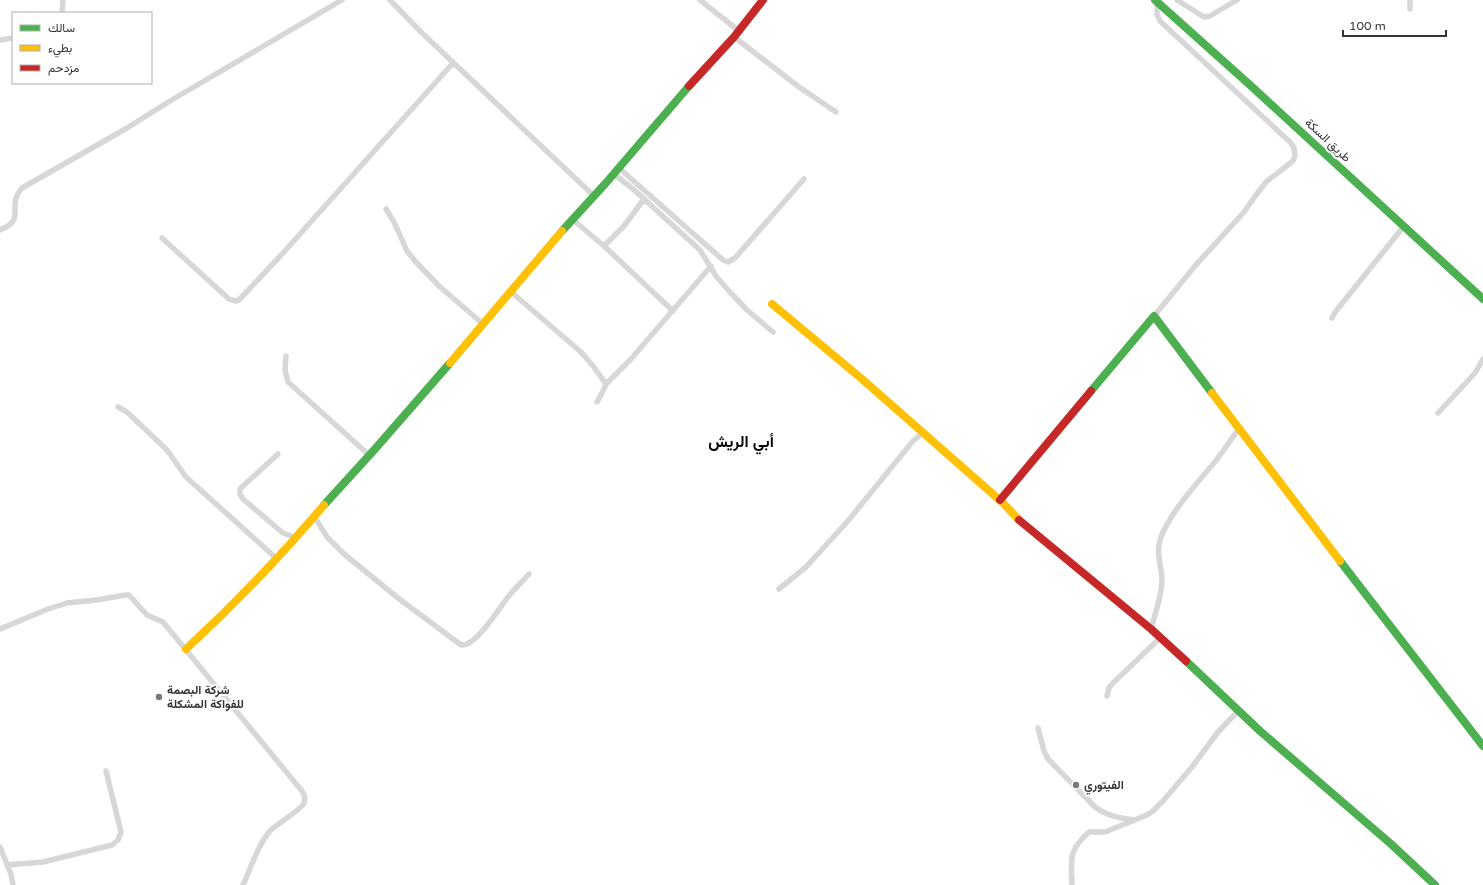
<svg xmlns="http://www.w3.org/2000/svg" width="1483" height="885" font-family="'Varela Round',Vazirmatn,sans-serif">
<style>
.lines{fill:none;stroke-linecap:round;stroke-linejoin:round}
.street{stroke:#d7d7d7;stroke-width:5.5}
.fast{stroke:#4caf50;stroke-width:8}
.slow{stroke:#ffc107;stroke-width:8}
.jam{stroke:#c62828;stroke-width:8}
.poi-dot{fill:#7a7a7a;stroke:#fff;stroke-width:1.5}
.labels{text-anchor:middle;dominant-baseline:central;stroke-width:4;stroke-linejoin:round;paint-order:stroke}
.street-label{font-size:12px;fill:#333;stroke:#fff}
.poi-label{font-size:12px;font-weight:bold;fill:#333;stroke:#fff;text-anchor:start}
.district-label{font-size:16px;font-weight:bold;fill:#000;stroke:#fff}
</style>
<rect width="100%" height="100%" fill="#fff"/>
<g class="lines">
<!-- street -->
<path class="street" d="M390,0l31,32 173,164
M700,0l39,31
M1177,0l27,17 6,-1 27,-16
M1410,0v9
M62,13l1,-13
M734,37l65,50 37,25
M0,40l13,-2
M619,168l104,92 5,2 7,-4 69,-79
M614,174l19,15 67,61 16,26 13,15 18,19 26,22
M386,209l8,13 13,29 8,10 24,25 44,38
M572,219l32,27 20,-20 20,-27
M0,230c28,-11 5,-23 22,-42l105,-60 43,-27 172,-101
M162,238l67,61 6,2 4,-1 44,-47 170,-190
M604,246l69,65
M510,291l71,61 12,14 13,18 -2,5 -7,13
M1154,316l41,-50 49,-54 12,-17 10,-13 27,-21 2,-5 -1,-8 -3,-5 -131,-122 -3,-7v-12
M1332,318l4,-7 68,-85
M286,356l-1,14 3,12 81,73
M606,384l25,-25 80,-93
M118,407l9,5 40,38 19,27 90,81
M1438,413l37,-40 8,-14
M278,454l-35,32 -3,3v5l3,5 40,34 13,5
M314,516l13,21 17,17 54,44 63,47c15,2 38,-37 47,-48 6,-8 14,-15 21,-23
M779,589l27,-22 41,-45 66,-81 9,-8
M0,629l48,-20 19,-6 29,-3 30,-5h3l18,20 16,7 139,169c2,4 4,7 2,12 -3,7 -26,20 -33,27 -12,12 -21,40 -28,55
M1151,629c4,-15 10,-31 11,-47 0,-15 -7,-30 -1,-45 9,-24 36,-54 53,-74 9,-11 16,-23 25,-34
M1107,696l2,-8 4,-5 47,-45
M1038,728l6,23 4,8 47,48c12,9 25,11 39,13
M0,847l11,27 2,11
M7,865l36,-3 69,-17 6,-5 3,-8 -15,-61
M1072,885c-1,-26 -4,-34 17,-53h16l42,-17 6,-4 10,-10 29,-34 26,-35 21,-22"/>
<!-- fast -->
<path class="fast" d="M1155,0l95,85 233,214
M562,231l43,-47 84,-98
M1091,391l63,-75 58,77
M324,505l51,-56 75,-86
M1340,561l143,185
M1186,661l74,70 131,113 44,41"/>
<!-- slow -->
<path class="slow" d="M772,304l90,75 141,124 16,17
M450,363l112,-132
M1212,393l128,168
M186,649c49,-45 95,-93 138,-144"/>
<!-- jam -->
<path class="jam" d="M689,86l45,-49 29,-37
M1000,500l91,-109
M1019,520l132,109 35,32"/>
</g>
<!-- markers -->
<g class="poi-dot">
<circle cx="159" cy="697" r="4"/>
<circle cx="1076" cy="785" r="4"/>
</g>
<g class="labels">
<!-- street labels -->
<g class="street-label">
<text transform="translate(1328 140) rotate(43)">طريق السكة</text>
</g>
<!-- poi labels -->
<g class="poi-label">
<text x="167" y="690">شركة البصمة<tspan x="167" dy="14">للفواكة المشكلة</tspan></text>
<text x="1084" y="785">الفيتوري</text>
</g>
<!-- district labels -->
<g class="district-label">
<text x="741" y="442">أبي الريش</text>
</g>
</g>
<!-- legend -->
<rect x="12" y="12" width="140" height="72" fill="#ffffff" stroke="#adadad"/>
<rect x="20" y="25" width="20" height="6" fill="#4caf50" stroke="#adadad"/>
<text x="48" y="32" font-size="12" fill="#333333">سالك</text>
<rect x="20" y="45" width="20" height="6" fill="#ffc107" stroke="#adadad"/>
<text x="48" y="52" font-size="12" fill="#333333">بطيء</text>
<rect x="20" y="65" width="20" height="6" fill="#c62828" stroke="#adadad"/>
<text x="48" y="72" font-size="12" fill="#333333">مزدحم</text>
<!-- scale -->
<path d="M1343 30v6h103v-6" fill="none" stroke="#333333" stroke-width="2"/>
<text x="1349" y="30" font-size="12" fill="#333333" stroke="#ffffff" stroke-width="3" paint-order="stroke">100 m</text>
</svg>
